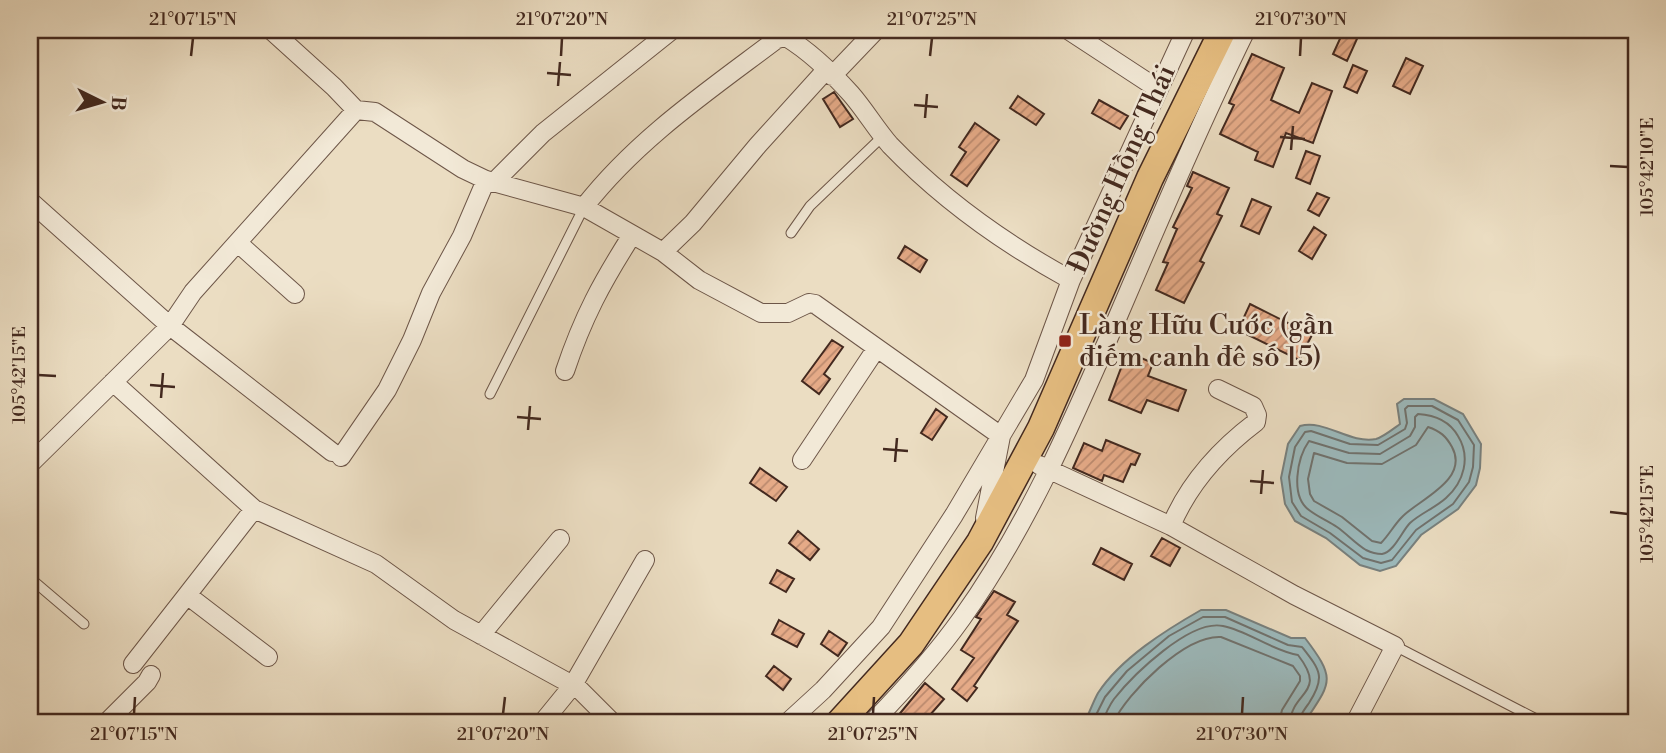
<svg xmlns="http://www.w3.org/2000/svg" width="1666" height="753" font-family="'Libre Bodoni',serif">
<style>
.water{fill:#9cbabd;stroke:#78807e;stroke-width:2}
.lines{fill:none;stroke-linecap:round;stroke-linejoin:round}
.shore{stroke:#70726e;stroke-width:2}
.building{fill:url(#building-hatch);stroke:#43291f;stroke-width:2}
.lane-casing{stroke:#6d5648;stroke-width:11}
.street-casing{stroke:#6d5648;stroke-width:20}
.primary-casing{stroke:#43291f;stroke-width:29}
.lane{stroke:#f2e9d7;stroke-width:9}
.street{stroke:#f2e9d7;stroke-width:18}
.primary{stroke:#e6be81;stroke-width:26}
.ticks{fill:none;stroke:#43291f;stroke-width:2.5}
.poi-dot{fill:#8f2418;stroke:#f2e9d7;stroke-width:2.5}
.labels{text-anchor:middle;dominant-baseline:central;stroke-width:5;stroke-linejoin:round;paint-order:stroke}
.street-label{font-size:28px;fill:#43291f;stroke:#f2e9d7}
.poi-label{font-size:28px;fill:#43291f;stroke:#f2e9d7;text-anchor:start}
.neatline{fill:none;stroke:#43291f;stroke-width:2.5}
.ticks-label{font-size:18px;text-anchor:middle;fill:#43291f}
</style>
<defs>
<pattern id="building-hatch" width="6" height="6" patternUnits="userSpaceOnUse" patternTransform="scale(1.75)"><rect width="6" height="6" fill="#e5aa87"/><path d="M-1 1l2-2M0 6l6-6M5 7l2-2" fill="none" stroke="#bb8a6e"/></pattern>
</defs>
<rect width="100%" height="100%" fill="#ebddc2"/>
<filter id="stains"><feTurbulence type="fractalNoise" baseFrequency=".00286" numOctaves="4"/><feColorMatrix values="0 0 0 0 .2 0 0 0 0 .09 0 0 0 0 .02 0 0 0 .5 -.17"/></filter>
<radialGradient id="worn" r=".72"><stop offset=".6" stop-color="#630" stop-opacity="0"/><stop offset="1" stop-color="#630" stop-opacity=".3"/></radialGradient>
<!-- water -->
<path class="water" d="M1404,399h30l29,15 18,30 -1,24 -4,17 -18,24 -37,26 -25,31 -16,5 -20,-6 -34,-27 -31,-17 -10,-17 -4,-26 7,-34 12,-18c25,-7 49,18 76,13 7,-2 17,-10 24,-15l-3,-20z
M1201,610h25l65,28h14c32,42 26,44 -1,85h-220c5,-9 9,-21 14,-30 23,-35 68,-63 103,-83z"/>
<g class="lines">
<!-- shore -->
<path class="shore" d="M1408,406h24l26,14 16,25 -1,22 -4,15 -16,22 -37,26 -24,30 -11,3 -18,-5 -33,-25 -29,-17 -9,-14 -3,-25 6,-30 10,-15 6,-1 39,13 28,1 27,-16 2,-6 -2,-14z
M1418,414c17,1 32,8 40,22 13,21 6,46 -12,62 -11,10 -25,15 -36,25 -8,8 -16,29 -28,31 -4,0 -12,-2 -16,-4 -10,-6 -19,-16 -29,-23 -9,-6 -19,-10 -28,-17 -19,-14 -12,-52 0,-69l40,12 31,1 30,-18 5,-9v-10z
M1428,427c12,4 18,9 24,20 18,33 -34,53 -50,70 -8,8 -13,18 -21,26l-9,-2 -30,-24 -28,-16 -4,-7 -2,-15 6,-26 33,10 35,1 34,-19z
M1092,723l13,-26 22,-26 42,-35 34,-19h22l63,28 14,2c18,23 24,30 7,56 -5,7 -9,12 -10,20
M1102,723c3,-8 7,-17 12,-24 19,-24 76,-80 109,-73 25,5 48,24 75,29 30,39 -6,35 -8,68
M1113,723c15,-31 72,-88 108,-86l72,29 7,10v5l-18,29 -3,13"/>
</g>
<!-- building -->
<path class="building" d="M1344,30h17l-14,31 -14,-7z
M1252,54l32,14 -13,32 28,13 13,-30 20,8 -19,52 -27,-10 -13,34 -18,-7 3,-8 -38,-18 14,-29 -5,-2z
M1406,58l17,8 -13,28 -17,-8z
M1353,65l14,6 -10,22 -13,-6z
M834,92l19,27 -13,8 -17,-28z
M1018,96l26,18 -8,11 -26,-17z
M1099,100l29,16 -8,13 -28,-16z
M975,123l24,17 -32,46 -16,-11 15,-23 -7,-5z
M1306,151l14,5 -10,28 -14,-6z
M1193,172l36,16 -12,26 5,2 -22,45 4,2 -20,40 -28,-13 12,-27 -5,-1 14,-33 -4,-2 19,-39 -5,-2z
M1317,193l12,5 -10,18 -11,-6z
M1252,199l19,8 -12,27 -18,-8z
M1314,227l12,8 -14,24 -13,-8z
M905,246l22,14 -7,12 -22,-14z
M1250,304l62,31 -13,25 -61,-30z
M832,340l11,7 -19,27 6,5 -11,15 -17,-13z
M1127,352l26,11 -5,13 38,14 -8,21 -31,-11 -6,13 -32,-13z
M936,409l11,8 -15,23 -11,-7z
M1106,440l34,14 -5,11 -4,-1 -8,18 -19,-7 -2,6 -29,-13 11,-25 18,8z
M760,468l27,19 -11,14 -26,-18z
M798,531l21,18 -9,11 -21,-17z
M1162,538l18,10 -10,18 -19,-10z
M1101,548l31,16 -8,16 -31,-16z
M777,570l17,9 -8,13 -16,-9z
M994,591l21,11 -8,13 11,6 -44,65 3,2 -10,13 -15,-12 22,-31 -13,-8 20,-31 -5,-2z
M779,620l25,14 -7,13 -25,-13z
M829,631l18,12 -9,13 -17,-12z
M774,666l17,13 -8,11 -17,-14z
M925,683l19,16 -21,24h-31z"/>
<g class="lines">
<defs>
<path id="lane" d="M791,233l19,-27 73,-70
M490,394l94,-187
M30,578l54,46
M1395,646l149,77"/>
<path id="street" d="M271,30l63,57 22,23 19,2 88,57 23,11 98,27 79,45 36,28 62,33h27l21,-10 6,1 186,132 -16,82
M1068,30l90,59
M832,76l44,-46
M493,183l50,-50 129,-103
M30,201l140,125 162,126
M584,207c53,-68 124,-116 193,-168l9,-2c23,14 47,37 65,57 14,16 25,35 39,51 52,54 115,99 181,135
M238,243l57,51
M663,252l30,-29 65,-78 68,-75
M565,371c18,-54 37,-89 67,-136
M113,382l141,127 122,55 78,56 124,68 35,35
M341,457l46,-67 25,-50 19,-47 31,-57 24,-56
M802,460l74,-111
M30,464l140,-138 23,-34 163,-182
M1039,465l132,61 123,69 101,51 -40,77
M254,509l-67,86 81,62
M1171,526c18,-43 48,-76 85,-104l1,-7 -4,-9 -35,-17
M481,635l79,-96
M133,664l54,-69
M106,723l41,-41 4,-7
M542,723l31,-38 72,-125
M787,723l36,-33 58,-63 73,-112 80,-135 37,-100 115,-250
M872,723c32,-33 63,-67 90,-105 65,-91 110,-195 154,-297 42,-98 83,-195 130,-291"/>
<path id="primary" d="M839,723l72,-79 69,-102 61,-114 109,-250 73,-148"/>
</defs>
<!-- lane casing -->
<use href="#lane" class="lane-casing"/>
<!-- street casing -->
<use href="#street" class="street-casing"/>
<!-- primary casing -->
<use href="#primary" class="primary-casing"/>
<!-- lane -->
<use href="#lane" class="lane"/>
<!-- street -->
<use href="#street" class="street"/>
<!-- primary -->
<use href="#primary" class="primary"/>
</g>
<!-- ticks -->
<path class="ticks" d="M191,56l2,-18M561,56l1,-18M930,56l2,-18M1300,56l1,-18M547,73l24,2M558,86l2,-24M914,105l24,2M925,118l2,-24M1280,137l25,2M1291,150l2,-24M1610,166l18,1M38,375l18,1M150,385l25,2M161,398l2,-25M517,417l24,2M528,430l2,-24M883,449l25,2M895,462l2,-24M1250,481l24,2M1261,494l2,-24M1610,512l18,2M134,714l1,-17M503,714l2,-17M873,714l1,-17M1242,714l1,-17"/>
<!-- markers -->
<rect class="poi-dot" x="1058" y="334" width="14" height="14" rx="3.5"/>
<g class="labels">
<!-- street labels -->
<g class="street-label">
<text transform="translate(1122 169) rotate(-66)">Đường Hồng Thái</text>
</g>
<!-- poi labels -->
<g class="poi-label">
<text x="1079" y="325">Làng Hữu Cước (gần<tspan x="1079" dy="32">điếm canh đê số 15)</tspan></text>
</g>
</g>
<!-- margin -->
<rect width="1666" height="753" fill="none" stroke="#ebddc2" stroke-width="77"/>
<!-- north arrow -->
<g transform="translate(102 102) rotate(95)" stroke="#f2e9d7" stroke-width="5" paint-order="stroke">
<path d="M0-5L12 26L0 18L-12 26Z" fill="#43291f"/>
<text y="-10" font-size="19" font-weight="bold" text-anchor="middle" fill="#43291f">B</text>
</g>
<rect x="38" y="38" width="1590" height="676" class="neatline"/>
<g class="ticks-label">
<text x="193" y="25">21°07'15"N</text>
<text x="562" y="25">21°07'20"N</text>
<text x="932" y="25">21°07'25"N</text>
<text x="1301" y="25">21°07'30"N</text>
<text transform="translate(1647 167) rotate(-90)" y="6">105°42'10"E</text>
<text transform="translate(19 375) rotate(-90)" y="6">105°42'15"E</text>
<text transform="translate(1647 514) rotate(-90)" y="6">105°42'15"E</text>
<text x="134" y="740">21°07'15"N</text>
<text x="503" y="740">21°07'20"N</text>
<text x="873" y="740">21°07'25"N</text>
<text x="1242" y="740">21°07'30"N</text>
</g>
<rect width="100%" height="100%" filter="url(#stains)"/>
<rect width="100%" height="100%" fill="url(#worn)"/>
</svg>
